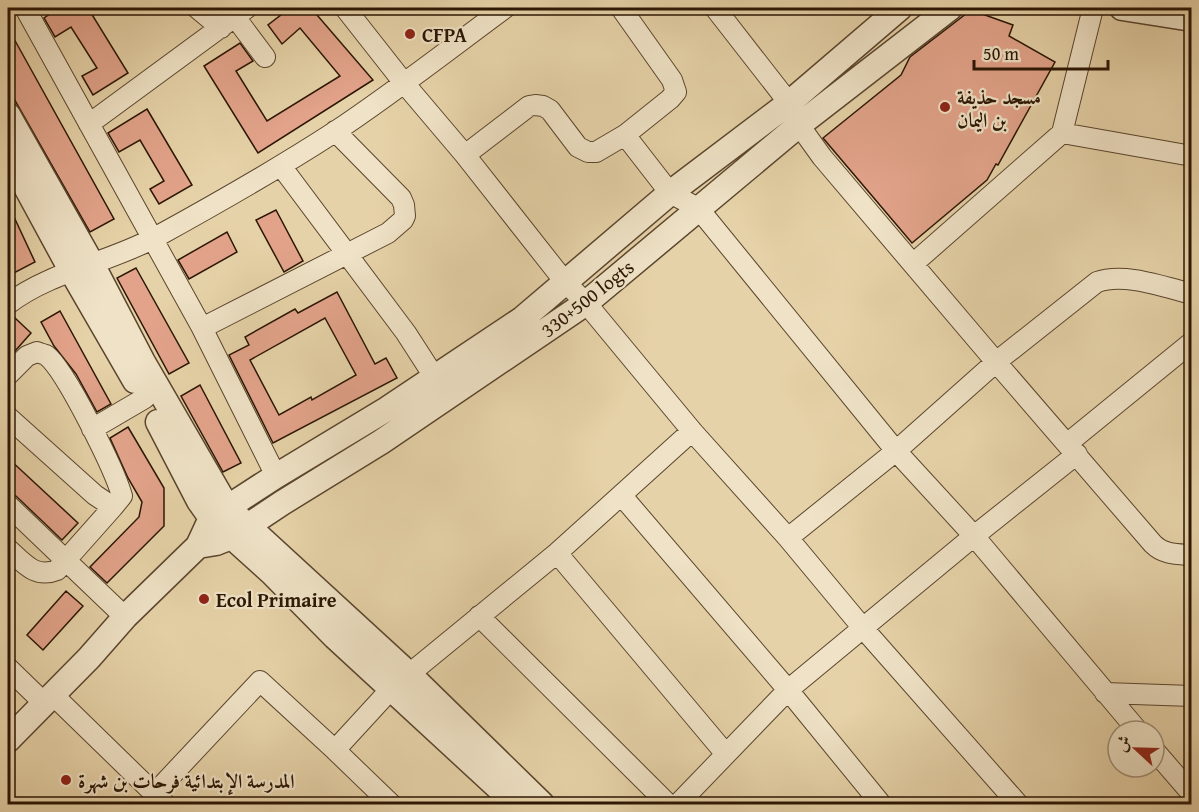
<svg xmlns="http://www.w3.org/2000/svg" width="1199" height="812" font-family="'Gentium Book Plus',Amiri,serif">
<style>
.building{fill:#e2a38a;stroke:#2b1604;stroke-width:1.5;fill-rule:evenodd}
.lines{fill:none;stroke-linecap:round;stroke-linejoin:round}
.minor-casing{stroke:#5a452d;stroke-width:22}
.tertiary-casing{stroke:#5a452d;stroke-width:27}
.minor{stroke:#efe2c6;stroke-width:20}
.tertiary{stroke:#efe2c6;stroke-width:24}
.poi-dot{fill:#8f2418;stroke:#efe2c6;stroke-width:2}
.labels{text-anchor:middle;dominant-baseline:central;stroke-width:4.5;stroke-linejoin:round;paint-order:stroke}
.poi-label{font-size:20px;font-weight:bold;fill:#2b1604;stroke:#efe2c6;text-anchor:start}
.street-label{font-size:20px;fill:#2b1604;stroke:#efe2c6}
</style>
<rect width="100%" height="100%" fill="#e6d2a8"/>
<filter id="stains"><feTurbulence type="fractalNoise" baseFrequency=".00333" numOctaves="4"/><feColorMatrix values="0 0 0 0 .2 0 0 0 0 .09 0 0 0 0 .02 0 0 0 .5 -.17"/></filter>
<radialGradient id="worn" r=".72"><stop offset=".6" stop-color="#630" stop-opacity="0"/><stop offset="1" stop-color="#630" stop-opacity=".3"/></radialGradient>
<!-- building -->
<path class="building" d="M59,8h29l40,65 -35,22 -11,-19 15,-8 -26,-41 -16,10 -11,-19z
M290,8h21l62,72 -115,73 -54,-87 36,-23 13,18 -17,10 31,50 73,-45 -40,-48 -18,16 -14,-19z
M971,10l42,15 -4,11 46,26 -57,103 -2,-1 -9,16 -75,63 -89,-105 78,-63 9,-18z
M8,28l106,191 -24,13 -82,-144z
M147,109l45,76 -33,19 -9,-15 14,-8 -24,-41 -21,12 -11,-19z
M8,204l27,58 -27,14z
M276,210l27,51 -19,11 -28,-52z
M227,232l10,20 -48,27 -11,-19z
M136,268l53,95 -20,11 -52,-96z
M337,292l38,72 11,-6 11,20 -124,65 -44,-88 20,-10 -4,-8 50,-28 3,4zM325,318l31,57 -44,25 -1,-3 -32,18 -29,-55z
M60,311l51,93 -14,8 -21,-38 -22,-28 -13,-24z
M15,318l16,15 -23,26v-33z
M200,385l41,78 -18,9 -42,-76z
M128,427l36,61v38l-57,57 -17,-16 49,-50 3,-15 -14,-24 -18,-40z
M8,458l70,65 -16,17 -46,-44 -8,-5z
M66,591l17,15 -40,44 -16,-15z"/>
<g class="lines">
<defs>
<path id="minor" d="M25,8l177,320 74,148
M197,8l24,20
M345,8l59,75 61,72 100,127 21,21 106,128 96,107 74,89 156,177
M715,8l74,95 10,22 23,32 174,205 157,182c11,11 24,10 39,11
M1093,8l-31,125 130,23
M235,17l30,40
M89,124l158,-116
M625,135l45,58 28,15 198,243 78,85 164,195
M465,155l64,-49 6,-1 8,1 7,4 28,37 10,5h8l29,-17 45,-36 6,-7 -4,-12 -51,-72
M281,166l125,167 29,45
M914,263l148,-130
M8,304c43,-33 101,-41 148,-67 60,-33 120,-67 177,-104 59,-39 115,-83 172,-125
M202,328l186,-95 15,-13 2,-4 -1,-11 -3,-7 -66,-67
M8,375l19,-19 10,-4c0,0 8,3 9,3 20,15 69,116 76,141l-9,11
M8,417l87,78 18,12 -56,63c-22,9 -33,-7 -49,-21
M92,429l53,-31
M1068,443l124,-101
M622,496l166,194 93,114
M8,505l117,112
M788,538l108,-87 100,-89 101,-80c27,-10 67,5 95,12
M557,553l168,200
M479,616l189,188
M8,668l35,34
M1105,693l87,3
M52,694l113,110
M1154,750l38,44
M154,794l106,-113 75,69
M391,804l-56,-54 56,-61 166,-136 135,-122
M678,804l110,-114 186,-154 103,-82"/>
<path id="tertiary" d="M1122,8l70,11
M8,115l84,149 51,98 84,145 183,168 132,129
M8,154l64,118 63,109
M158,422l41,79 12,17 61,55 63,64 181,167
M198,546l18,-3 15,-6 51,-34 99,-61 205,-139 213,-178 151,-117
M8,740l81,-82 36,-41 73,-71 13,-28 65,-42 111,-67 135,-90 148,-126 119,-90 111,-95"/>
</defs>
<!-- minor casing -->
<use href="#minor" class="minor-casing"/>
<!-- tertiary casing -->
<use href="#tertiary" class="tertiary-casing"/>
<!-- minor -->
<use href="#minor" class="minor"/>
<!-- tertiary -->
<use href="#tertiary" class="tertiary"/>
</g>
<!-- markers -->
<g class="poi-dot">
<circle cx="410" cy="34" r="6"/>
<circle cx="945" cy="107" r="6"/>
<circle cx="204" cy="599" r="6"/>
<circle cx="66" cy="780" r="6"/>
</g>
<g class="labels">
<!-- poi labels -->
<g class="poi-label">
<text x="422" y="34">CFPA</text>
<text x="957" y="96">مسجد حذيفة<tspan x="957" dy="23">بن اليمان</tspan></text>
<text x="216" y="599">Ecol Primaire</text>
<text x="78" y="780">المدرسة الإبتدائية فرحات بن شهرة</text>
</g>
<!-- street labels -->
<g class="street-label">
<text transform="translate(587 298) rotate(-38)">330+500 logts</text>
</g>
</g>
<!-- margin -->
<rect width="1199" height="812" fill="none" stroke="#e6d2a8" stroke-width="30"/>
<rect x="9" y="9" width="1181" height="794" fill="none" stroke="#2b1604" stroke-width="3"/>
<rect x="15" y="15" width="1169" height="782" fill="none" stroke="#2b1604" stroke-width="1.5"/>
<!-- north arrow -->
<g transform="translate(1136 749) rotate(292)"><circle r="28" fill="#efe2c6" stroke="#a19078" stroke-width="1.5"/>
<path d="M0-4.5L10 22L0 15L-10 22Z" fill="#8f2418"/>
<text y="-9" font-size="16" font-weight="bold" text-anchor="middle" fill="#2b1604">ش</text>
</g>
<!-- scale -->
<path d="M974 60v9h134v-9" fill="none" stroke="#2b1604" stroke-width="3"/>
<text x="983" y="60" font-size="18" fill="#2b1604" stroke="#efe2c6" stroke-width="4.5" paint-order="stroke">50 m</text>
<rect width="100%" height="100%" filter="url(#stains)"/>
<rect width="100%" height="100%" fill="url(#worn)"/>
</svg>
